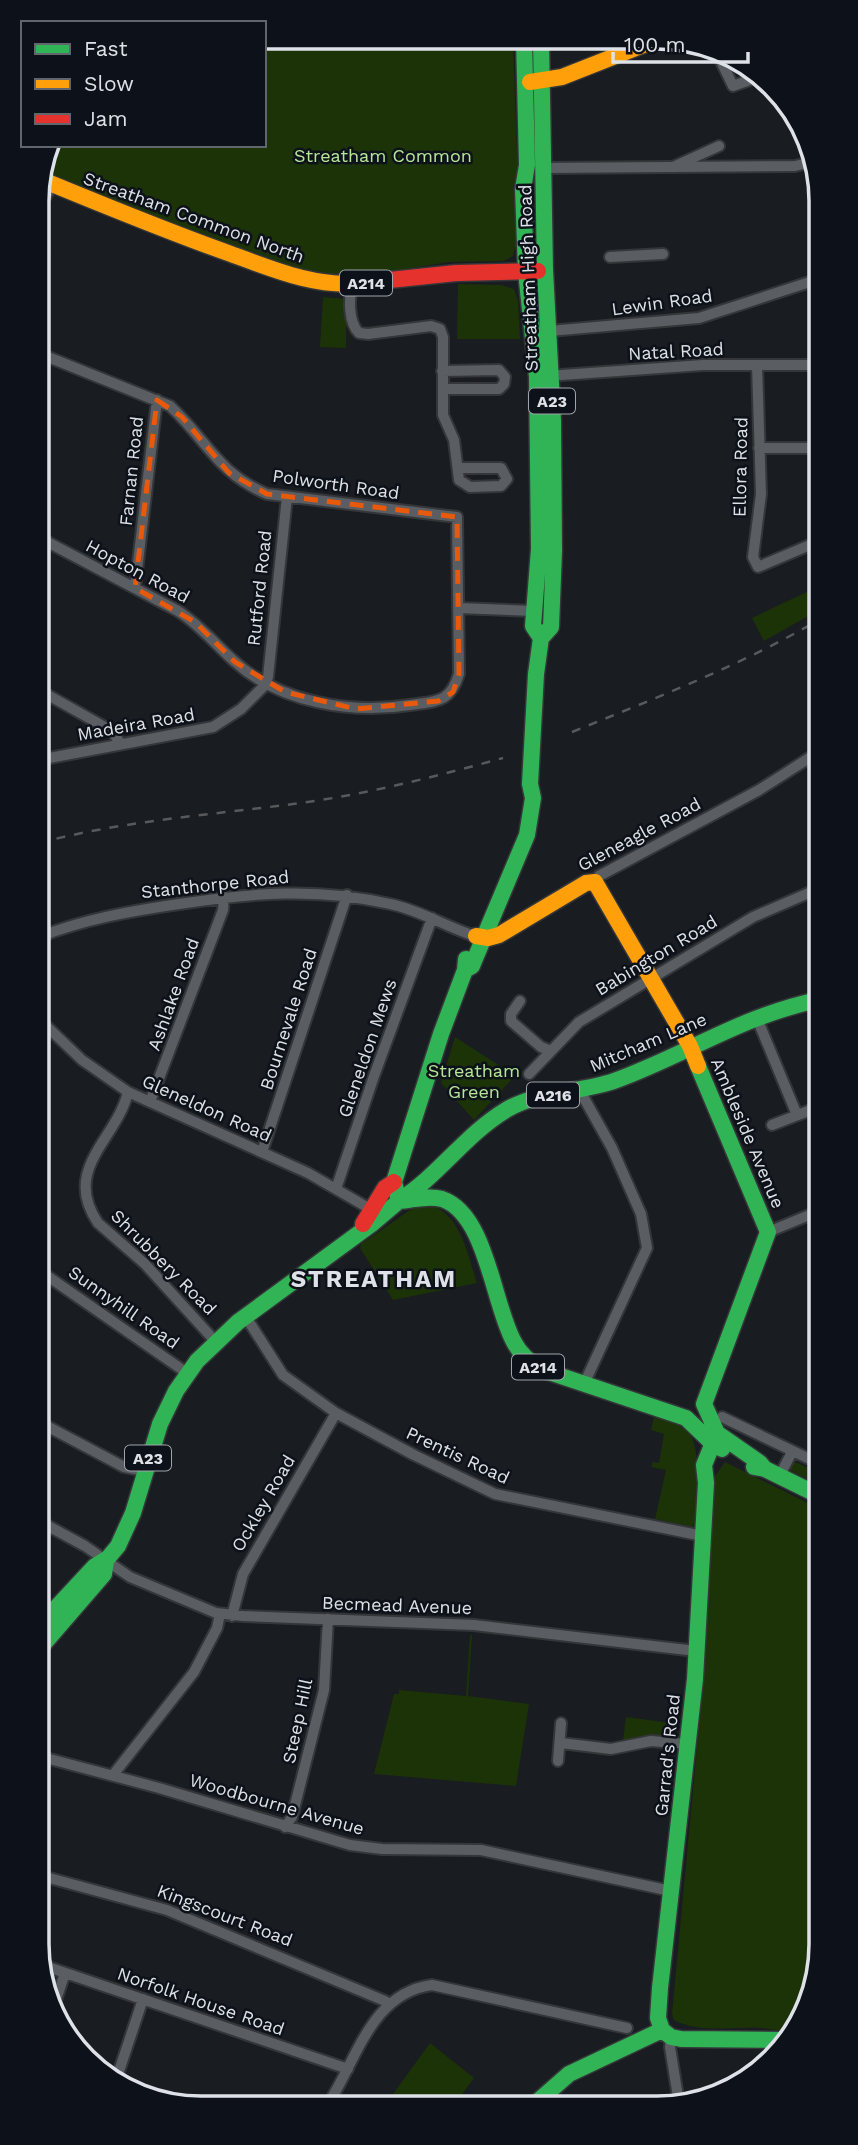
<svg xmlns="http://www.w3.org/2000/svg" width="858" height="2145" font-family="'Work Sans',sans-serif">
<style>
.green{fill:#1c3308}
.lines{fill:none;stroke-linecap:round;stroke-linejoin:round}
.street-casing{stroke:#343639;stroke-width:14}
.fast-casing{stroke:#343639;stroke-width:19}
.slow-casing{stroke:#343639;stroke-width:19}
.jam-casing{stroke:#343639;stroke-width:19}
.street{stroke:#5a5d61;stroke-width:10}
.fast{stroke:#30b455;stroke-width:16}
.slow{stroke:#ff9f0a;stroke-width:16}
.jam{stroke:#e5322d;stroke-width:16}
.rail{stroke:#58595c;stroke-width:2.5;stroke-dasharray:9 9;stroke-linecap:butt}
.marked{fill:none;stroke:#e8590c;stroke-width:5;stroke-dasharray:14 9;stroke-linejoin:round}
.labels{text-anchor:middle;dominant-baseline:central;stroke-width:5;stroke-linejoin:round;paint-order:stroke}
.shield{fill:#0d121a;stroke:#9fa4aa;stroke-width:2}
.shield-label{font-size:16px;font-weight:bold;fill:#dee2e8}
.park-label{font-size:18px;fill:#b6e696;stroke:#0d121a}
.street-label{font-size:18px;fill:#dee2e8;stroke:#0d121a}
.district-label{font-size:24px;font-weight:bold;letter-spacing:2px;fill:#dee2e8;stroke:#0d121a}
.rim{fill:none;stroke:#dee2e8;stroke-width:3.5}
</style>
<rect width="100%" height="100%" fill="#191c20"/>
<!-- green -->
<path class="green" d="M264,37l249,2 7,205 -5,4 -2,8 -9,5 -55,1 -79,13h-36l-36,-6 -122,-41 -134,-57 7,-26h215z
M458,284l43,1 13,4 4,11 2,39h-63z
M323,297l23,2v49l-26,-1z
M817,587v24l-53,30 -12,-23z
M455,1037l45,29 16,1 -3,11 -39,42 -33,-37z
M434,1206c28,13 34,50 43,77l-84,17 -33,-52 1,-4 52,-36z
M654,1417c11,4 26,6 35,16 13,16 9,75 4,94l-38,-8 11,-49 -15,-3 2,-5 6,1 5,-29 -13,-4z
M793,1461l27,12v12l-29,-14 -1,-4z
M725,1462l95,47 1,445 -32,78c-9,-1 -18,-3 -28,-4 -28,-2 -61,6 -87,-8l-2,-6 25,-267 18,-271z
M470,1635h2l-4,61 61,8 -13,82 -142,-12 20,-80h5v-4l67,6z
M626,1717l52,7v7l-8,6 -17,-2 -30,6z
M430,2043l44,35 -19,26h-49l-13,-10z"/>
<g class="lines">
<defs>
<path id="street" d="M718,55l15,31 25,-9
M675,166l44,-20
M543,168l252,-2 21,-5
M37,212l15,-27
M610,257l53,-3
M352,284c-3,15 -4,38 7,49l9,1 63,-8 9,3 3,8v78l11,25 5,40 11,7 31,-1 6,-7 -6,-11h-42
M549,331l150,-13 117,-38
M38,353l132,53c37,34 47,67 97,88l190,23 2,157c-9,29 -22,27 -49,31 -59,9 -130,-2 -176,-44 -19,-17 -34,-36 -56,-50l-140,-74
M757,365l4,129 -8,63 5,10 59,-25
M442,371l57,-1 6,7 -1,7 -5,5h-55
M547,376l156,-11h113
M759,448h58
M135,588l22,-188
M458,608l76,3
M39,690l73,41 8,12
M39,760l174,-33 28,-18 22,-22 5,-10 19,-180
M595,882l4,-6 160,-86 58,-37
M39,937c46,-18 92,-26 140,-33 73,-11 138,-17 211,0 30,6 56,23 85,32
M520,1001l-9,13v7l30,26 10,4
M756,1016l41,99
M39,1019l43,41 46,32 180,81 64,37
M529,1074l50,-52 174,-105 65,-28
M580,1091l32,57 29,66 6,34 -63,136
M128,1092c-11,47 -67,77 -30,131l47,41 70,77
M150,1102l73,-192 1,-13
M772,1125l44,-17
M262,1152l85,-257
M336,1189l38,-113 58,-158
M768,1232l51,-21
M40,1271l147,102
M246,1317l37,58 53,38 78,42 81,39 208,42
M722,1417l98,47
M41,1423l83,44 20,4
M779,1477l13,-25
M41,1522l44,24 45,31 86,36 27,3 231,9 222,26
M232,1616l11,-42 93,-161
M561,1743l50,6 40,-8 36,3
M42,1757l117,31 191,57 32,4 99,1 190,41
M558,1761l3,-38
M113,1775l81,-103 23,-44 3,-14
M285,1827l7,-10 32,-127 4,-71
M42,1876l125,34 218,91 4,4
M42,1965l306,104
M54,2006l11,-33
M671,2037l-1,10 9,56
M117,2077l26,-78
M328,2104c29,-44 43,-111 104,-119l195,43"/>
<path id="fast" d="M524,39l3,126 -4,24 3,83 11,105 2,172 -6,77 8,12
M465,970l7,-4 2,-5 53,-126 6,-37 -3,-14 6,-110 5,-36 10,-11 3,-76 -1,-130 -8,-151 -4,-231
M698,1066l70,166 -64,172 13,29 43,30 5,6
M400,1200c39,-25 66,-66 106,-90 32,-19 73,-17 108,-29 72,-26 127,-65 204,-81
M399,1201c14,-1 29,-6 43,-2 45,15 51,106 72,143 6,12 15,19 26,27l146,49 26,25 10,6
M399,1201l-5,-19 47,-148 24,-64 1,-11
M754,1467l11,2 55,27
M41,1624l54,-58 13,-8 10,-12 15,-33 27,-89 16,-33 21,-30 41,-39 135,-99 26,-22
M41,1647l63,-73 2,-13
M662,2030l-4,-12 2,-30 35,-309 11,-196 -2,-18 13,-32
M662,2030l9,7 10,2 105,1
M536,2103l33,-29 93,-44"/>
<path id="slow" d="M530,82l32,-5 94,-37
M40,179c63,26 126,52 191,75 41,15 85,34 130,29
M476,936l12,2 11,-3 87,-52 9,-1 95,164 8,20"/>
<path id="jam" d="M361,283l95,-10 82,-2
M363,1224l22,-36 9,-6"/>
</defs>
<!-- street casing -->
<use href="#street" class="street-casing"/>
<!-- fast casing -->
<use href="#fast" class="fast-casing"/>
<!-- slow casing -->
<use href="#slow" class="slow-casing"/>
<!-- jam casing -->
<use href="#jam" class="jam-casing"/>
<!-- street -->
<use href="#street" class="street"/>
<!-- fast -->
<use href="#fast" class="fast"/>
<!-- slow -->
<use href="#slow" class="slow"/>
<!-- jam -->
<use href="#jam" class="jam"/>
<!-- rail -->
<path class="rail" d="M572,732c84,-34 167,-66 245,-111
M39,843c83,-22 170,-28 254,-39 71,-9 141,-27 210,-46"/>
</g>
<!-- marked area -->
<path class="marked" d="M157,400l25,17 47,56 38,21 190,23 2,157 -6,18 -15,9 -82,8 -71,-17 -50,-30 -40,-40 -60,-34z"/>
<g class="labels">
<!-- shield labels -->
<g class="shield">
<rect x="340" y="270.5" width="52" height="25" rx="5"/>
<rect x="529" y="388.5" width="46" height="25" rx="5"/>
<rect x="527" y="1082.5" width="52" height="25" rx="5"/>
<rect x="512" y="1354.5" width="52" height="25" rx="5"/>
<rect x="125" y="1445.5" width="46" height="25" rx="5"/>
</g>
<g class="shield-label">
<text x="366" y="283">A214</text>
<text x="552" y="401">A23</text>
<text x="553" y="1095">A216</text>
<text x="538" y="1367">A214</text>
<text x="148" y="1458">A23</text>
</g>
<!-- park labels -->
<g class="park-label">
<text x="383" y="155">Streatham Common</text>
<text x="474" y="1070">Streatham<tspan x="474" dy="21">Green</tspan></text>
</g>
<!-- street labels -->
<g class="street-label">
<text transform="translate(194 217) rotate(20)">Streatham Common North</text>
<text transform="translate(528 278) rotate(-92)">Streatham High Road</text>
<text transform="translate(662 302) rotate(-8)">Lewin Road</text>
<text transform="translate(676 351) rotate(-3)">Natal Road</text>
<text transform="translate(740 467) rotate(-89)">Ellora Road</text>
<text transform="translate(131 471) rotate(-84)">Farnan Road</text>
<text transform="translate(336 484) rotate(8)">Polworth Road</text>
<text transform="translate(138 571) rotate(28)">Hopton Road</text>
<text transform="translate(259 588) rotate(-84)">Rutford Road</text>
<text transform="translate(136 724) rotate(-10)">Madeira Road</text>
<text transform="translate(639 834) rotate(-28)">Gleneagle Road</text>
<text transform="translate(215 884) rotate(-6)">Stanthorpe Road</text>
<text transform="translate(656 955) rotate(-31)">Babington Road</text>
<text transform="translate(173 994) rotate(-70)">Ashlake Road</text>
<text transform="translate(288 1019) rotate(-72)">Bournevale Road</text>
<text transform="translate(648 1042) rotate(-23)">Mitcham Lane</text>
<text transform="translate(367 1048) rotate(-71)">Gleneldon Mews</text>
<text transform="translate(207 1108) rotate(24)">Gleneldon Road</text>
<text transform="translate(748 1133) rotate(67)">Ambleside Avenue</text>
<text transform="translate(164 1262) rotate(45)">Shrubbery Road</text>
<text transform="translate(124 1307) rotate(35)">Sunnyhill Road</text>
<text transform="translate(458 1455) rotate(25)">Prentis Road</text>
<text transform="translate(263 1503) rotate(-60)">Ockley Road</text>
<text transform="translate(397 1605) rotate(2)">Becmead Avenue</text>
<text transform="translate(297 1721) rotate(-78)">Steep Hill</text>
<text transform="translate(667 1755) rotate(-84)">Garrad's Road</text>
<text transform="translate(277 1804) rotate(16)">Woodbourne Avenue</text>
<text transform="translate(225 1915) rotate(21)">Kingscourt Road</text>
<text transform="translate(201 2001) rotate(19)">Norfolk House Road</text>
</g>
<!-- district labels -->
<g class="district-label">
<text x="374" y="1279">STREATHAM</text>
</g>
</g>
<!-- crop -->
<path d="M0 0H858V2145H0ZM201 49H657A152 152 0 0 1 809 201V1944A152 152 0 0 1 657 2096H201A152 152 0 0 1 49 1944V201A152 152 0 0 1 201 49Z" fill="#0d121a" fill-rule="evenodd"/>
<path class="rim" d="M201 49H657A152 152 0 0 1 809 201V1944A152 152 0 0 1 657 2096H201A152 152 0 0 1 49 1944V201A152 152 0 0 1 201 49Z"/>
<!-- legend -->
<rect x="21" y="21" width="245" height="126" fill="#0d121a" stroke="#61656c" stroke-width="2"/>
<rect x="35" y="44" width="35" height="10" fill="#30b455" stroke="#61656c" stroke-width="2"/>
<text x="84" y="56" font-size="21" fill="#dee2e8">Fast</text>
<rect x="35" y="79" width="35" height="10" fill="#ff9f0a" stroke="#61656c" stroke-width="2"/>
<text x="84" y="91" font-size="21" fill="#dee2e8">Slow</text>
<rect x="35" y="114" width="35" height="10" fill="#e5322d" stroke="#61656c" stroke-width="2"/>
<text x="84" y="126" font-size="21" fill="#dee2e8">Jam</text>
<!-- scale -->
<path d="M613 52v10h135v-10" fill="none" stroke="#dee2e8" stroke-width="3.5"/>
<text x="624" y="52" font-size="21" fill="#dee2e8" stroke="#0d121a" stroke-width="5" paint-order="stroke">100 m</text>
</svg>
